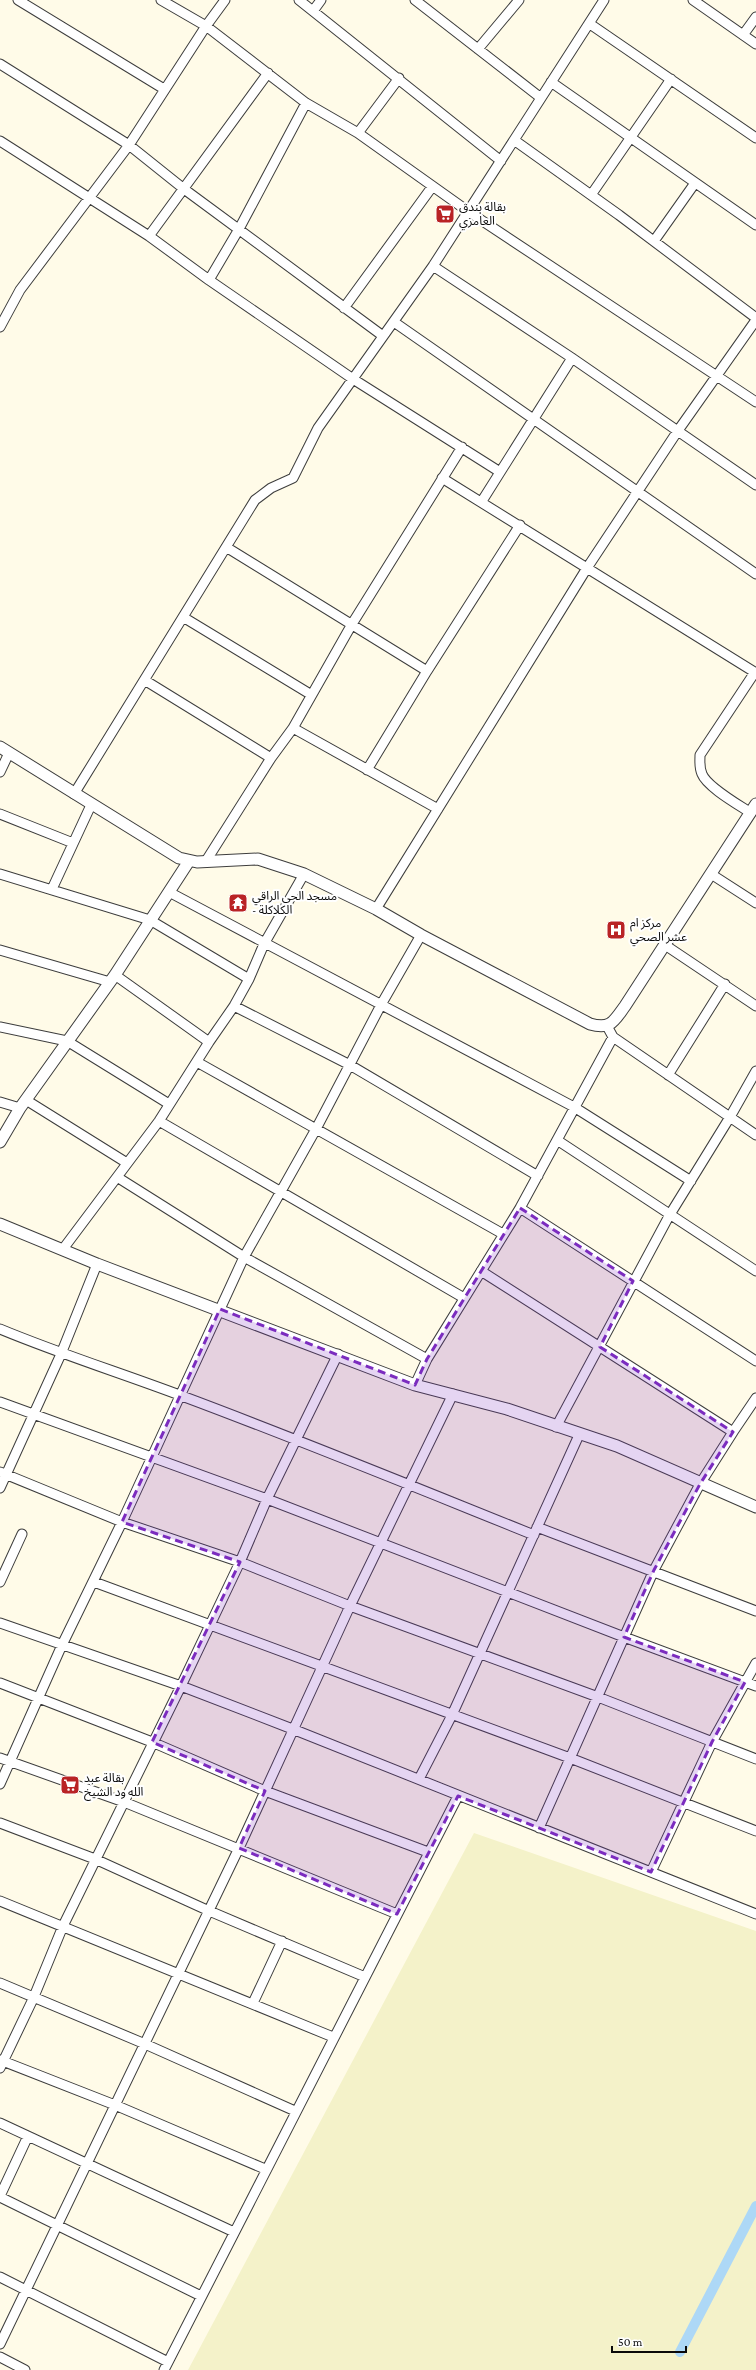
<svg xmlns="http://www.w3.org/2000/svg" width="756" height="2370" font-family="'Crimson Pro','Noto Sans Arabic',serif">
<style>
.farmland{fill:#f4f2c9}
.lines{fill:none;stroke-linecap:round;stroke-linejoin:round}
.canal{stroke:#add8f6;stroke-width:10}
.minor-casing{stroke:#3d3d3d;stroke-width:11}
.tertiary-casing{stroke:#3d3d3d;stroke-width:13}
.minor{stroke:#fff;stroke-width:9}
.tertiary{stroke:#fff;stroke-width:11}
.marked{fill:#7b2cbf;fill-opacity:0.2;stroke:#7b2cbf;stroke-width:3;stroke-dasharray:8 5;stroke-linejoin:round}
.labels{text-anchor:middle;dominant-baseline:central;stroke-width:4;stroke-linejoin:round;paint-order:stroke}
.poi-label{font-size:12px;fill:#0a0a0a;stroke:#fff;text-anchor:start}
</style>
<rect width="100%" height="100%" fill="#fffbe8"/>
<!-- farmland -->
<path class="farmland" d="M474,1833l282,98v439h-568z"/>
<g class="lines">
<!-- canal -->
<path class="canal" d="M680,2352l76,-146"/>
<defs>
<path id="minor" d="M18,0l146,89
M161,0l45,26 100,77 52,30 111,79 287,190
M299,0l202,161
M415,0l126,98
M693,0l63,44
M313,11l8,-11
M590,24l166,114
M743,35l13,-18
M478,49l41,-49
M0,64l129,81 55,44 199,147
M551,82l205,143
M358,133l41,-55
M514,140l105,75 137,103
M0,141l149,95 60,44 144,99 147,93
M591,195l80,-116
M149,236l119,-163
M654,241l41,-58
M433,266l139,92 184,127
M209,280l30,-51 67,-126
M344,308l88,-121
M394,322l362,252
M0,327l20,-37 109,-145 77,-119 19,-26
M442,478l314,195
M482,501l90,-143
M226,547l201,124
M183,617l127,77
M146,681l125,77
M293,728l145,81
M367,770l60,-99 93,-146
M0,772l9,-19
M74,794l181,-294 16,-12 22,-10 25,-50 115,-162 171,-266
M751,813c-12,-8 -44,-26 -49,-39 -3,-7 -2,-12 -2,-19l55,-83
M0,814l73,29
M206,861l65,-103 22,-30 59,-104 110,-177
M0,874l150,46 99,59
M711,874l45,29
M52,889l39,-84
M169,892l405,215 117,74
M376,909l211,-341 90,-136 79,-112
M665,945l91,61
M0,950l110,32
M115,975l94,67
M234,1006l116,59 188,111
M607,1026l6,11 143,98
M0,1027l67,14 102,63
M197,1062l306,172
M668,1075l57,-91
M26,1100l101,63
M0,1102l20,6
M159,1121l305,177
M557,1140l199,131
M117,1177l127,80 183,102
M520,1208l236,153
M63,1249l96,-128 50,-79 25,-36 15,-27 15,-35 40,-70
M481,1271l252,161 -33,52 -46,86 -115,258
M0,1329c60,25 121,44 182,67 118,44 235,92 352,139
M415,1385l12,-26 93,-151 93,-171
M0,1402l267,97 357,138 132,49
M556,1427l113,-211 61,-99 26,-46
M733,1432l23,-34
M0,1472l122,50 118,40 110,44 248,91 158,62
M0,1488l61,-134 36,-90
M537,1527l219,84
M0,1582l22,-48
M94,1582l476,176 186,73
M0,1623l181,63 114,44 461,184
M0,1683l152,59 113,49 163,61
M0,1758l124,44 273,112
M419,1779l33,-64 127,-280
M0,1784l62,-139 60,-123 122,-265 72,-128 66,-126 39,-68
M0,1823l95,36 112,51 158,67
M651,1872l61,-130 44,-79
M0,1901l333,136
M0,1983l145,61 150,67
M253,2003l29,-62
M0,2060l115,45 150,64
M0,2068l33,-69 30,-73 118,-240 59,-124 27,-63 71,-145
M0,2123l234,109
M0,2196l28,-60
M0,2197l201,99
M0,2277l168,85
M0,2344l239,-496 111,-242 103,-212
M0,2357l25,13
M164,2370l294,-574"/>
<path id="tertiary" d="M0,747l179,111 18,4 61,-3 46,15 72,35 45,26 169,89c21,6 24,-3 35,-18l131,-202
M0,1142l20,-34 95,-133 74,-114
M0,1224l97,40 318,121 92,24 110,37 139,61"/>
</defs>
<!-- minor casing -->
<use href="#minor" class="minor-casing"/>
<!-- tertiary casing -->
<use href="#tertiary" class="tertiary-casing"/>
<!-- minor -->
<use href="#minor" class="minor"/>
<!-- tertiary -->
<use href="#tertiary" class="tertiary"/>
</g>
<!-- marked area -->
<path class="marked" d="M520,1208l113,73 -33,66 133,85 -33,52 -46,86 -30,67 121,45 -33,60 -61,130 -193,-76 -61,118 -158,-66 26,-57 -113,-49 88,-180 -118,-40 98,-213 195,76 12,-26z"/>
<!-- icons -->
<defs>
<symbol id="supermarket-square" viewBox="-11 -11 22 22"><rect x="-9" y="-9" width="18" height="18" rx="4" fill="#b92325" stroke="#fff"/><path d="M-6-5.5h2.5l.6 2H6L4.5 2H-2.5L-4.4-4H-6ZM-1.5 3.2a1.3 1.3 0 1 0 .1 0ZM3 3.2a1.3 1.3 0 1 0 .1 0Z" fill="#fff"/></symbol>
<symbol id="temple-square" viewBox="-11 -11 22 22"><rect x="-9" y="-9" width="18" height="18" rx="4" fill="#b92325" stroke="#fff"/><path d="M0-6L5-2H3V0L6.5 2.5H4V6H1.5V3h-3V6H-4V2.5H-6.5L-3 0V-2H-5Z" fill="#fff"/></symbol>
<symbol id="hospital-square" viewBox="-11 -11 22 22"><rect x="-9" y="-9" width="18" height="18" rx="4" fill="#b92325" stroke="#fff"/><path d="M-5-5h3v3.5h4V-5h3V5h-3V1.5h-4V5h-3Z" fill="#fff"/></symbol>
</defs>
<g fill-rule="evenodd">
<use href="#supermarket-square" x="434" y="203" width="22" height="22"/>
<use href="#temple-square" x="227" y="892" width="22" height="22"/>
<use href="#hospital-square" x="605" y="919" width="22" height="22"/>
<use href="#supermarket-square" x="59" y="1774" width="22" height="22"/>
</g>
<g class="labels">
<!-- poi labels -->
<g class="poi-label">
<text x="459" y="207">بقالة بندق<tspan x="459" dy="14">العامري</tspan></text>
<text x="252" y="896">مسجد الحي الراقي<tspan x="252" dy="14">- الكلاكلة</tspan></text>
<text x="630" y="923">مركز ام<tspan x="630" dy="14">عشر الصحي</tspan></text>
<text x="84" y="1778">بقالة عبد<tspan x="84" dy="14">الله ود الشيخ</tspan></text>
</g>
</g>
<!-- scale -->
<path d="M612 2346v6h74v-6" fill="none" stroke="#0a0a0a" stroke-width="2"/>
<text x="618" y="2346" font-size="12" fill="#0a0a0a" stroke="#ffffff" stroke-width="3" paint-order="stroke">50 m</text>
</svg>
